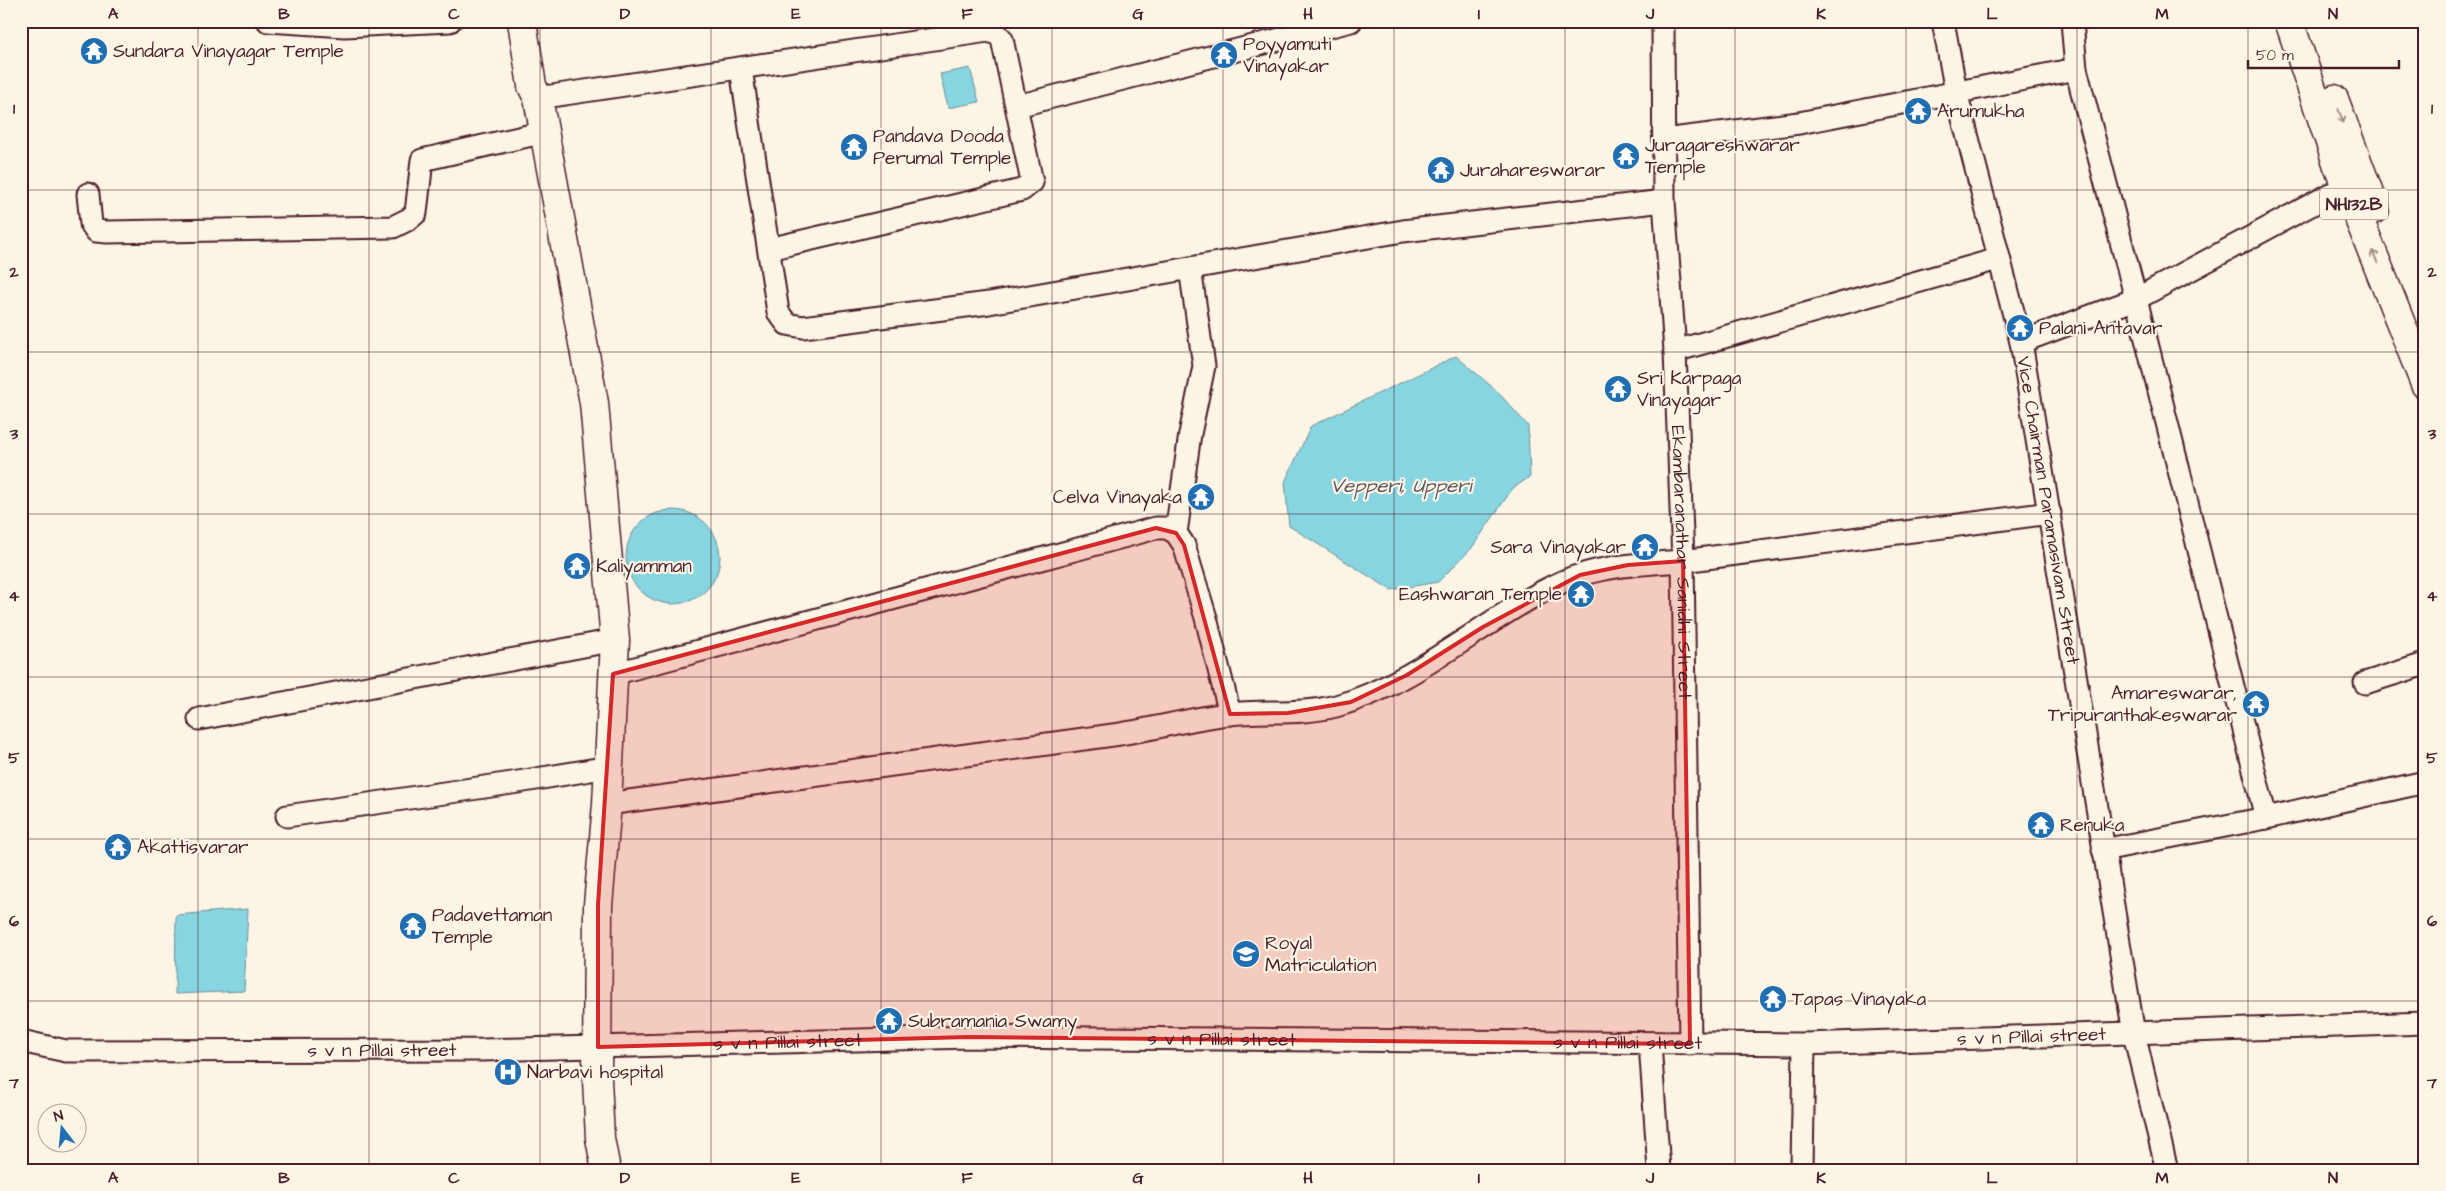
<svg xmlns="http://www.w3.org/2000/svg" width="2446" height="1191" font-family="'Architects Daughter',sans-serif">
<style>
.water{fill:#86d5e1;stroke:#6e8c98}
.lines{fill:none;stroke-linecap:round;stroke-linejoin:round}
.minor-casing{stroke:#4a1f2b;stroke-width:25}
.major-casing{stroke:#4a1f2b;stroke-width:31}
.highway-casing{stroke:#4a1f2b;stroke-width:31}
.minor{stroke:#fcf5e5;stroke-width:21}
.major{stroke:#fcf5e5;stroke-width:28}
.highway{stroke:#fcf5e5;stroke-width:28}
.oneway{stroke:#a38a88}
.marked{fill:#d62828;fill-opacity:0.2;stroke:#d62828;stroke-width:4;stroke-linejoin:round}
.grid{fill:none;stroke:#4a1f2b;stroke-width:1;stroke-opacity:0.55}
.labels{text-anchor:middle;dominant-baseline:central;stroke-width:4.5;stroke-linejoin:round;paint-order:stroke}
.shield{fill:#fcf5e5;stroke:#7f5f63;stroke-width:1}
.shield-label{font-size:18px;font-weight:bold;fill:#4a1f2b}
.poi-label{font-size:19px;fill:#4a1f2b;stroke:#fcf5e5;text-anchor:start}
.street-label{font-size:19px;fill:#4a1f2b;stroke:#fcf5e5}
.water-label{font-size:20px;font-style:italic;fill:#5c5662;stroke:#fcf5e5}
.neatline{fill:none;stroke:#4a1f2b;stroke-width:2}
.grid-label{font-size:16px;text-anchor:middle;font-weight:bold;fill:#4a1f2b}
</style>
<rect width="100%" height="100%" fill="#fcf5e5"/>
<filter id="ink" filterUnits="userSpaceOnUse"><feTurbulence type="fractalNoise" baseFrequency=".02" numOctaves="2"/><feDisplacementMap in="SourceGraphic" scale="10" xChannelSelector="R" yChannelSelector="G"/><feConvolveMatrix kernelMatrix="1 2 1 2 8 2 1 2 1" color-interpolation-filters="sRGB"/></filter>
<g filter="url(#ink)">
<!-- water -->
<path class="water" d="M970,68l9,34 -31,6 -8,-34z
M1456,356l41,35 31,35 2,51 -17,11 -42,61 -33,33 -47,8 -102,-64 -4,-44 26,-56z
M626 557a47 47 0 1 1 94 0a47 47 0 1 1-94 0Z
M248,909l-4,82 -69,3 1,-79z"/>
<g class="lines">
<defs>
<g id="minor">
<path d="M268,21l77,5 105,-5"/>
<path id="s1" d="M1663,21l1,180 11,150 8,210 7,483"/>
<path id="s2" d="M1943,21l13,71 65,250 113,692 33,136"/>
<path d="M2072,21l4,48 60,230 130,519"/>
<path d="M741,69l37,243 9,12 16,3 186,-24 414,-72 261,-30"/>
<path d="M538,98l450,-67 9,3 5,5 30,143 -10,8 -253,59"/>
<path d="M1017,106l334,-85"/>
<path d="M1664,140l135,-17 277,-54"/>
<path d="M88,194l3,30 5,7 11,1 286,-5 16,-8 7,-6 6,-53 123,-28"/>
<path d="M2021,342l115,-43 210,-113 8,-11"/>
<path d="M1675,351l323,-92"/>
<path d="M1176,533l14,-99 14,-68 -14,-98"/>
<path d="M613,674l543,-146h11l9,5 8,12 22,73 24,96"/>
<path d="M2365,683l60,-19"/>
<path d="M199,719l416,-79"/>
<path d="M607,804c169,-23 338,-46 506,-69 39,-5 78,-17 116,-21 36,-4 72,1 107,-8 79,-21 151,-90 226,-124 37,-17 81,-18 121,-21l367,-48"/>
<path d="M287,816l225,-33 97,-16"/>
<path d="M2103,850l163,-32 159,-36"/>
<path id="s3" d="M21,1041l45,10 417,-1 486,-13 835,7 621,-21"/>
<path d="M1650,1044l9,126"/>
<path d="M1802,1170l2,-126"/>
</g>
<path id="major" d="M522,21l10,65 6,12 56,305 21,237 -8,164 -9,101 -1,175 3,58 6,32"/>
<path id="highway" d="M2289,21l49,145 87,218
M2334,99l41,110"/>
</defs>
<!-- minor casing -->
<use href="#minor" class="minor-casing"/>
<!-- major casing -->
<use href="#major" class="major-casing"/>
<!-- highway casing -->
<use href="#highway" class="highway-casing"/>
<!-- minor -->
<use href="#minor" class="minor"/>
<!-- major -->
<use href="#major" class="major"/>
<!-- highway -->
<use href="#highway" class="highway"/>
</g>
<!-- one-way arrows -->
<defs><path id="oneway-shaft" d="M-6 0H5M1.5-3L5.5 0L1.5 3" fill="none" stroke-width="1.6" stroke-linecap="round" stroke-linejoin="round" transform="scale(1.25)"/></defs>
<g class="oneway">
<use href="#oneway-shaft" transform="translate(2341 116) rotate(69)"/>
<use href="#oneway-shaft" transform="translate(2375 257) rotate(-112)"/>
</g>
</g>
<!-- marked area -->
<path class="marked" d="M1156,528l20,5 8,12 46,169 58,-1 63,-11 56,-27 76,-48 97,-52 48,-10 55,-4 7,483 -721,-7 -371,10v-142l15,-231z"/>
<!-- grid -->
<path class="grid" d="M198,21v1149M369,21v1149M540,21v1149M711,21v1149M881,21v1149M1052,21v1149M1223,21v1149M1394,21v1149M1565,21v1149M1735,21v1149M1906,21v1149M2077,21v1149M2248,21v1149M21,190h2404M21,352h2404M21,514h2404M21,677h2404M21,839h2404M21,1001h2404"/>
<!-- icons -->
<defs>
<symbol id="temple-disc" viewBox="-11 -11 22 22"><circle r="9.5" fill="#1f6fb2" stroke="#fcf5e5"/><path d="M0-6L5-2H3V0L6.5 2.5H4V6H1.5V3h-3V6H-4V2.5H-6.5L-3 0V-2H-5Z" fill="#fff"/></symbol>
<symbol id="school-disc" viewBox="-11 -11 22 22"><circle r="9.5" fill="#1f6fb2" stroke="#fcf5e5"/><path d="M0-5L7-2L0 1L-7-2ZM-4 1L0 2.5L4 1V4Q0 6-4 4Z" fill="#fff"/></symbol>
<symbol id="hospital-disc" viewBox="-11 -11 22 22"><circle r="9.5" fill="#1f6fb2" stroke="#fcf5e5"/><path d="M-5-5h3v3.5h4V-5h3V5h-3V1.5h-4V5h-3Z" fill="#fff"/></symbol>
</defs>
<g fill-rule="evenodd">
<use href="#temple-disc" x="78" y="35" width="32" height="32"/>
<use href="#temple-disc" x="1208" y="39" width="32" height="32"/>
<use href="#temple-disc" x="1902" y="95" width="32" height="32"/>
<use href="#temple-disc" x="838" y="131" width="32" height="32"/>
<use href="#temple-disc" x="1610" y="140" width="32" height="32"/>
<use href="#temple-disc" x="1425" y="154" width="32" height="32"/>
<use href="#temple-disc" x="2004" y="312" width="32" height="32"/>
<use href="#temple-disc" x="1602" y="373" width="32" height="32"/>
<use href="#temple-disc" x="1185" y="481" width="32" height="32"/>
<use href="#temple-disc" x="1629" y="531" width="32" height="32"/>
<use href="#temple-disc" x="561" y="550" width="32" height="32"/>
<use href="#temple-disc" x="1565" y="578" width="32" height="32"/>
<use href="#temple-disc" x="2240" y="688" width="32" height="32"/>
<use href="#temple-disc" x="2025" y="809" width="32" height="32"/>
<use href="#temple-disc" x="102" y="831" width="32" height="32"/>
<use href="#temple-disc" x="397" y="910" width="32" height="32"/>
<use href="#school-disc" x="1230" y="938" width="32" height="32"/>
<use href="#temple-disc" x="1757" y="983" width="32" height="32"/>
<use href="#temple-disc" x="873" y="1005" width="32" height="32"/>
<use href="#hospital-disc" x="492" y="1056" width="32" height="32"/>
</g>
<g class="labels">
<!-- shield labels -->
<rect class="shield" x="2320" y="188.5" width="68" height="31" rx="4"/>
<g class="shield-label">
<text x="2354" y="204">NH132B</text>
</g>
<!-- poi labels -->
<g class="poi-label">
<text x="1243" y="44">Poyyamuti<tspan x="1243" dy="22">Vinayakar</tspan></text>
<text x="113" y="51">Sundara Vinayagar Temple</text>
<text x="1937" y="111">Arumukha</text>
<text x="873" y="136">Pandava Dooda<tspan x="873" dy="22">Perumal Temple</tspan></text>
<text x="1645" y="145">Juragareshwarar<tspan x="1645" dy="22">Temple</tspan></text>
<text x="1460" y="170">Jurahareswarar</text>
<text x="2039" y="328">Palani Antavar</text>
<text x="1637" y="378">Sri Karpaga<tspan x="1637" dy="22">Vinayagar</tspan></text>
<text x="1182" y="497" text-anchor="end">Celva Vinayaka</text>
<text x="1626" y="547" text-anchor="end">Sara Vinayakar</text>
<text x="596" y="566">Kaliyamman</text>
<text x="1562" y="594" text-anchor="end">Eashwaran Temple</text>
<text x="2237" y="693" text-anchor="end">Amareswarar,<tspan x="2237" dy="22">Tripuranthakeswarar</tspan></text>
<text x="2060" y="825">Renuka</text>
<text x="137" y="847">Akattisvarar</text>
<text x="432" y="915">Padavettaman<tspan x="432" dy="22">Temple</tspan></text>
<text x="1265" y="943">Royal<tspan x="1265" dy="22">Matriculation</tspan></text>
<text x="1792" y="999">Tapas Vinayaka</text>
<text x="908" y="1021">Subramania Swamy</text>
<text x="527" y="1072">Narbavi hospital</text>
</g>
<!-- street labels -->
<g class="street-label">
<text stroke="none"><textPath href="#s2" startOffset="501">Vice Chairman Paramasivam Street</textPath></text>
<text stroke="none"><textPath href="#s1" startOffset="542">Ekambaranathar Sanidhi Street</textPath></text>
<text stroke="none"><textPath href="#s3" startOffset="2012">s v n Pillai street</textPath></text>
<text stroke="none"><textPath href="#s3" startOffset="1202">s v n Pillai street</textPath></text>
<text stroke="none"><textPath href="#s3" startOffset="768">s v n Pillai street</textPath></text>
<text stroke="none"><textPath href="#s3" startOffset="1608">s v n Pillai street</textPath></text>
<text stroke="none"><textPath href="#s3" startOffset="362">s v n Pillai street</textPath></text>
</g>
<!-- water labels -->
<g class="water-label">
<text x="1401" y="486">Vepperi, Upperi</text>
</g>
</g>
<!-- margin -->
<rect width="2446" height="1191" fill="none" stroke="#fcf5e5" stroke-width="55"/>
<!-- north arrow -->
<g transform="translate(62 1128) rotate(344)"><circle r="24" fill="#fcf5e5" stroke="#b59f9b"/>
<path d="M0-4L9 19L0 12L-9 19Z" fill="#1f6fb2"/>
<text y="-8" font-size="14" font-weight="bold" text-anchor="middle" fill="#4a1f2b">N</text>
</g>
<!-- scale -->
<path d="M2248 60v8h151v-8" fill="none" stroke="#4a1f2b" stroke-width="2.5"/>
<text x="2256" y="60" font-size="15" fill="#4a1f2b" stroke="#fcf5e5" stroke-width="4" paint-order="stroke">50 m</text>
<rect x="28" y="28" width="2390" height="1136" class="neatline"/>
<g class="grid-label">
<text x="113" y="19">A</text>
<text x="284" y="19">B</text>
<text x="454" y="19">C</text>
<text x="625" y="19">D</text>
<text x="796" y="19">E</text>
<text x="967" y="19">F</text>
<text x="1138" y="19">G</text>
<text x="1308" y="19">H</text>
<text x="1479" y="19">I</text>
<text x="1650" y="19">J</text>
<text x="1821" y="19">K</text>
<text x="1992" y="19">L</text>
<text x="2162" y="19">M</text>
<text x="2333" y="19">N</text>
<text x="14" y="114">1</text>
<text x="2432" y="114">1</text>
<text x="14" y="277">2</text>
<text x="2432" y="277">2</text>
<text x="14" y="439">3</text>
<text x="2432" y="439">3</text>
<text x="14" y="601">4</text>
<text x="2432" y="601">4</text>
<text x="14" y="763">5</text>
<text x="2432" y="763">5</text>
<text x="14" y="926">6</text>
<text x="2432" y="926">6</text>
<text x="14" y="1088">7</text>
<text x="2432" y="1088">7</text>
<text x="113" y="1183">A</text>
<text x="284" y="1183">B</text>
<text x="454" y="1183">C</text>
<text x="625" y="1183">D</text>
<text x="796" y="1183">E</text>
<text x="967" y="1183">F</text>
<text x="1138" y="1183">G</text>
<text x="1308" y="1183">H</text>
<text x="1479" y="1183">I</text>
<text x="1650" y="1183">J</text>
<text x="1821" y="1183">K</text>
<text x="1992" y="1183">L</text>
<text x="2162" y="1183">M</text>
<text x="2333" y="1183">N</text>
</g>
</svg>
